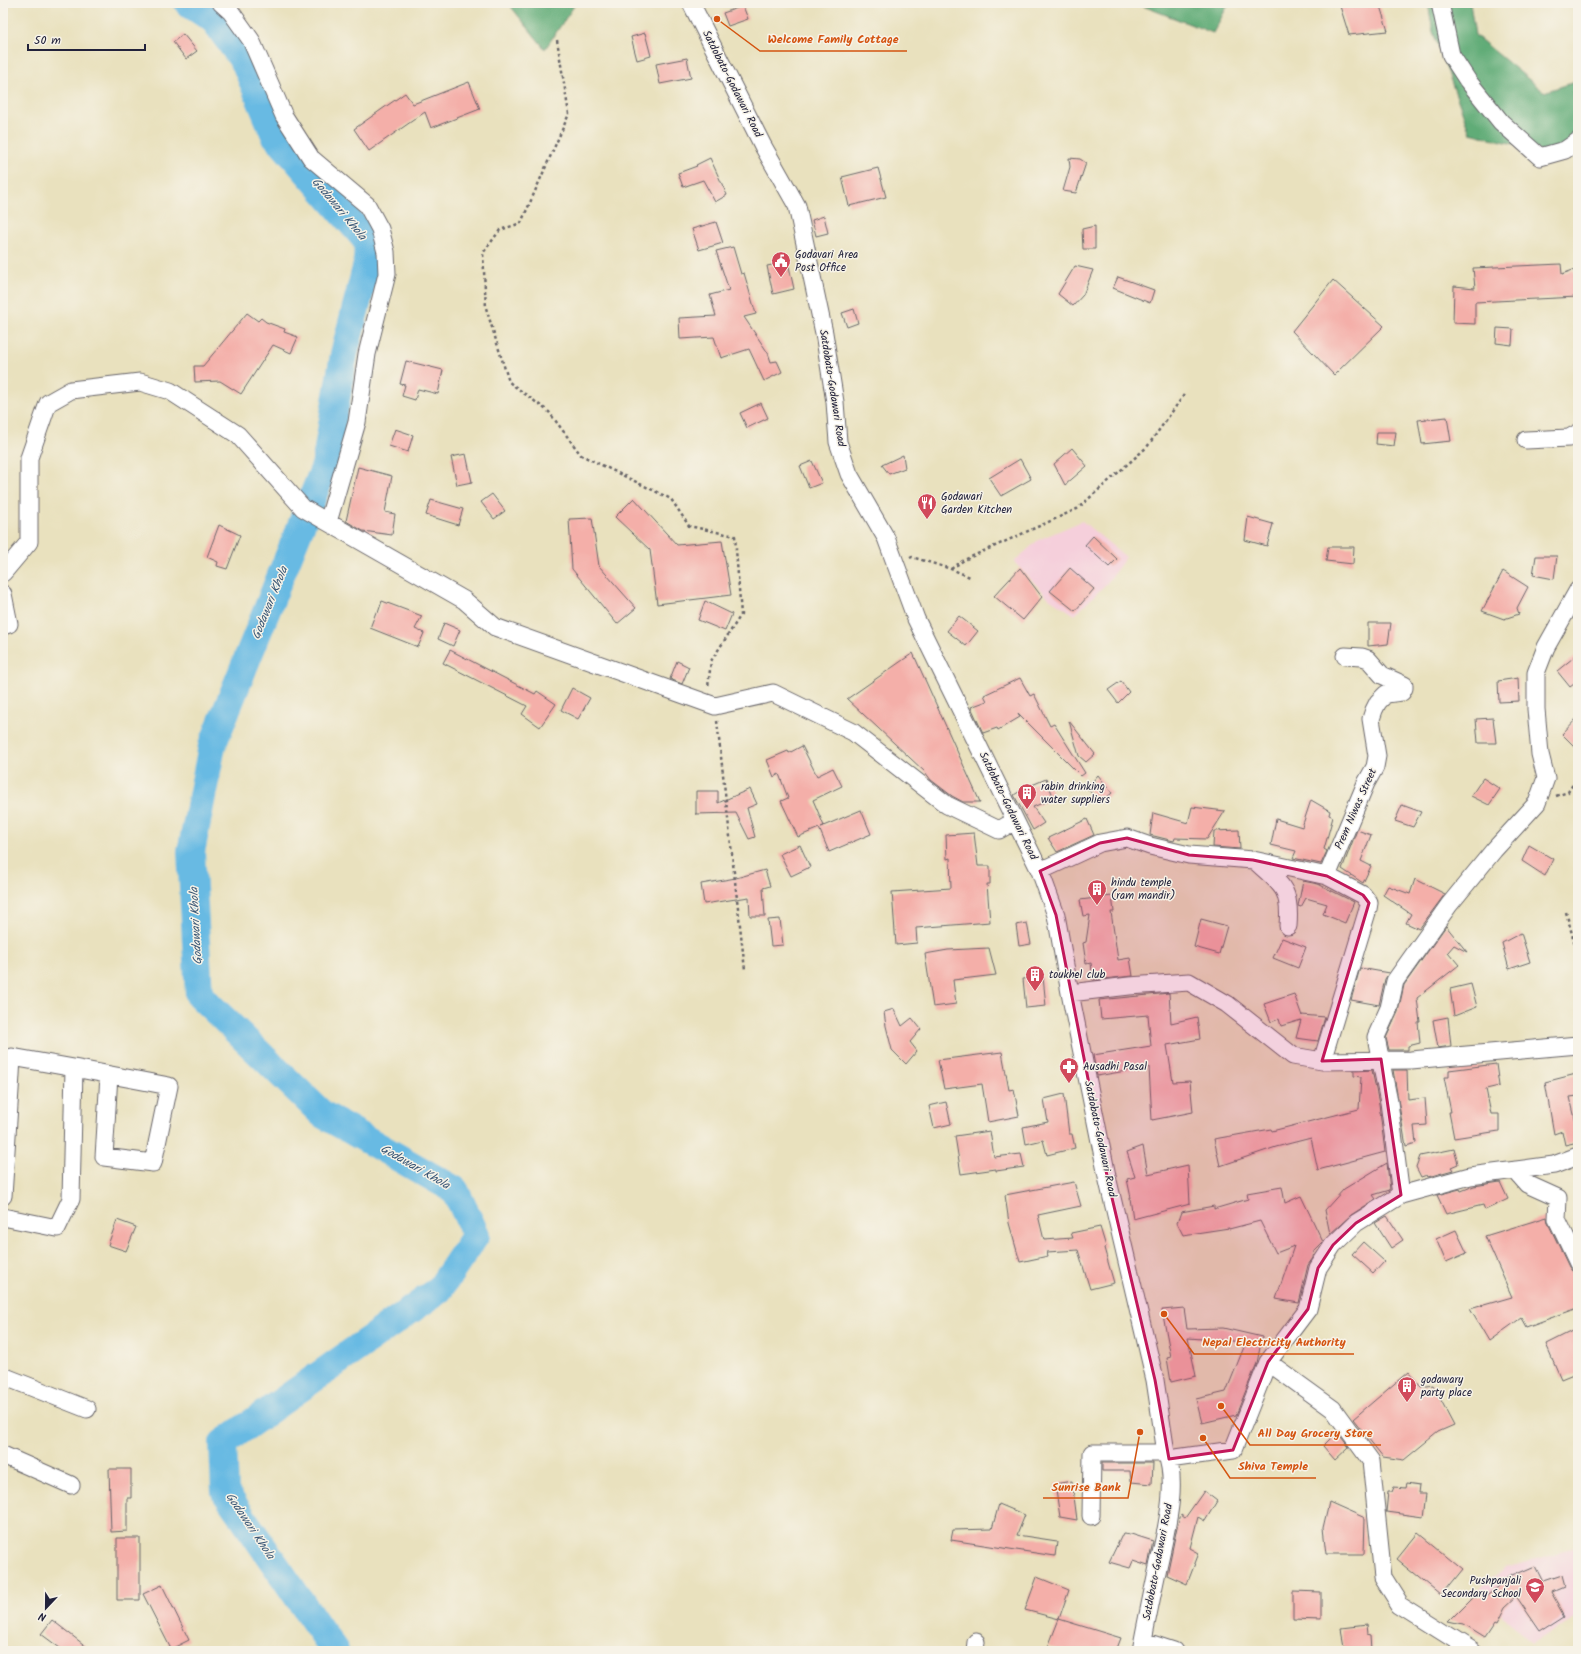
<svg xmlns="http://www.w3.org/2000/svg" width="1581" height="1654" font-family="Kalam,sans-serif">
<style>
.built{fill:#f5cfdb}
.forest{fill:#60ac77;stroke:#416759}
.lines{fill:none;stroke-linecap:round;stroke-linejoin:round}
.river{stroke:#67bae3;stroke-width:28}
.building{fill:#f4afa9}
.minor-casing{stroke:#686569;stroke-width:19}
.path{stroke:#686569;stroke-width:2.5;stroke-dasharray:3 3;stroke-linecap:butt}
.minor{stroke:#fff;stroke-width:17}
.marked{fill:#c2185b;fill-opacity:0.2;stroke:#c2185b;stroke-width:3;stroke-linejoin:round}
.labels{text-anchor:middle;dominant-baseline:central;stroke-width:3;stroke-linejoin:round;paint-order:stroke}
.street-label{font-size:11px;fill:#22223b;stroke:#f7f3e8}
.poi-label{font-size:11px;fill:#22223b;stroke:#f7f3e8;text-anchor:start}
.water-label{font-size:12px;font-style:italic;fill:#3a5776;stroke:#f7f3e8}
.leader{fill:none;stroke:#d45411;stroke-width:1.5}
.callout-dot{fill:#d45411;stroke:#f7f3e8;stroke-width:1.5}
.callout-label{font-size:12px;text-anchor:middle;font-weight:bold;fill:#d45411;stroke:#f7f3e8;stroke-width:3;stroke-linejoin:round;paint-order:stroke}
</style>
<rect width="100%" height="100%" fill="#f7f3e8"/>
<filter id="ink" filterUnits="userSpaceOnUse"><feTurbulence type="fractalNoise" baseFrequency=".025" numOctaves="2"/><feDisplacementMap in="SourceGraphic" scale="8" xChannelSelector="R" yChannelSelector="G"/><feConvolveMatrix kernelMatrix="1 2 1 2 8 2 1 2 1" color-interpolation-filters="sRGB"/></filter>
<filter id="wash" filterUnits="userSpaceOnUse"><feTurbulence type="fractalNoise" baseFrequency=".012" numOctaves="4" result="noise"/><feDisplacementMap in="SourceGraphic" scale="16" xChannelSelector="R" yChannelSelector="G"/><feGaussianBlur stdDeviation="0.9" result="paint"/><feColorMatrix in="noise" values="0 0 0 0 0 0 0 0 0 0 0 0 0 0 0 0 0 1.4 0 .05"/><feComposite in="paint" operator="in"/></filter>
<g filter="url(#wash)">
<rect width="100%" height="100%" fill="#e9e1be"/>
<!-- built -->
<path class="built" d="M1082,521l44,36 -19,26 -32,32 -26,-17 -35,-36 24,-22z
M1578,1544v73l-48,27 -51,-54 27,-22 64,-19z"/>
<!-- forest -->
<path class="forest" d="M508,3h68l-31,46z
M1135,3h94l-16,30z
M1428,3h42l5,32 69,57 34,-11v62l-12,14 -96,-24 -37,-101z"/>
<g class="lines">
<!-- river -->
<path class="river" d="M188,3l26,17 31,43 30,72 93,107 -1,22 -23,90 -19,112 -113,280 -21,106 8,143 123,119 133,76 21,45 -37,55 -216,153 2,49 110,159"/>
</g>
<g id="blocks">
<!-- building -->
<path class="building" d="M1339,3h40l9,28 -39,4z
M743,6l5,13 -20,7 -5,-13z
M645,33l6,23 -14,4 -6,-23z
M183,34l14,17 -11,8 -13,-17z
M687,58l4,20 -31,6 -4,-20z
M469,82l11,27 -49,19 -6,-16 -56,39 -15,-22 51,-36 8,11z
M710,158l17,37 -12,7 -12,-22 -20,7 -5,-14 19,-7 -1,-1z
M1069,158l11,1 6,4 -10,30 -13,-2 7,-24z
M878,168l8,29 -37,9 -7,-29z
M824,216l4,17 -12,3 -4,-16z
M716,222l7,21 -24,7 -7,-21z
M1095,226v23h-12l-1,-20z
M733,247l8,27 3,-1 12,41 -12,3 24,36 3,9 6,-1 5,11 -18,9 -15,-32 -28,9 -7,-21 -34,2 -1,-21 37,-2 -6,-21 19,-5 -13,-39z
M788,262l6,27 -21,5 -6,-28z
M1561,264l1,10 11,-4 5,8v19l-103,5v22l-22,-1 1,-37 21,2 -2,-20z
M1075,266l18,4 -10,25 -10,11 -15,-12z
M1118,277l36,13 -4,13 -37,-15z
M1333,280l51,46 -50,49 -42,-44z
M854,309l4,14 -11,4 -5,-14z
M247,313l11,8 3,-3 5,4 19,7 -1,3 14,5 -7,16 -18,-8 -32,49 -21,-13 -25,1 -1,-16h9z
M1497,328l16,1 -1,16 -16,-2z
M406,361l37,9 -5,24 -20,-5 -3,11 -13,-4 3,-11 -5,-1z
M761,403l7,15 -21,10 -7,-15z
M1447,417l4,24 -29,3 -4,-24z
M395,429l18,6 -5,17 -19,-6z
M1377,432h19l-2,14 -18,-2z
M1072,448l15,18 -22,19 -11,-21z
M466,454l6,28 -15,3 -6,-28z
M903,455l2,13 -16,6 -7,-9z
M1020,459l11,20 -30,17 -12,-18z
M812,461l10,22 -13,5 -9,-22z
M358,467l34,9 -7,36 10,2 -3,21 -29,-4 -17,-10z
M492,494l13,17 -11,8 -13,-17z
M634,498l43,47 45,-4 9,54 -74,9 -7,-54 -35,-33z
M431,500l32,9 -5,16 -32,-10z
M1248,517l25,7 -6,22 -22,-6z
M592,518l7,48 37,42 -19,16 -45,-55 -3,-50z
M219,525l21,10 -13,34 -10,-3 1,-4 -11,-5z
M1093,536l24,23 -8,8 -24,-22z
M1328,547h26l-1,17 -27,-3z
M1536,556h21l-3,23 -21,-4z
M1020,568l22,29 -19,23 -29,-24z
M1070,568l24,21 -19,22 -25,-20z
M1503,571l25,16 -11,21 2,6 -15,5 -22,-8z
M382,601l40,15 -7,13 9,4 -6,14 -48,-19 6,-16 2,1z
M705,601l27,13 -7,17 -27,-11z
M959,616l19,15 -12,15 -19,-15z
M444,623l16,7 -7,16 -15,-7z
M1368,623h23l-3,21 -20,2z
M450,650l85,44 2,-3 19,13 -16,23 -18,-13 5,-8 -84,-43z
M913,653l67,149h-17l-11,-6 -21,-16 -6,-8 -78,-73z
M1578,654v27l-8,6 -13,-16z
M677,661l12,6 -7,17 -12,-5z
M1020,678l10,18 4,-2 16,32 4,-2 31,49 -4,3 -63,-63 2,4 -22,13 -1,-2 -14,5 -12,-26 16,-6 -3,-6z
M1518,678l1,23 -20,1 -1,-21z
M1121,681l8,11 -11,11 -10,-13z
M572,688l18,10 -12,21 -17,-9z
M1578,717v33l-16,-16z
M1493,718l3,25h-18l-2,-24z
M1069,721l26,33 -9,8 -7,-6z
M802,746l15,30 16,-8 9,18 -29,14 11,26 -3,1 40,-17 10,24 -42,18 -10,-24 -21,9 -17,-36 7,-3 -9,-24 -5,3 -7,-17 21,-9 1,2z
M1098,775l14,18 -12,10 -13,-15z
M1483,778l17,11 -11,16 -18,-9z
M1046,779l8,19 -21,9 11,16 -11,7 -19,-35 11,-7z
M750,789l7,15 -10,4 8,29 -6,2 -13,-26 -41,1h1v-23h22v12z
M1311,800l19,11 -1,4 4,2 -9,32 3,2 -6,13 -28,-6 3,-7 -25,-6 5,-26 26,8z
M1402,805l19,7 -8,15 -18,-6z
M1192,807l33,4 -18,28 -32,-1 -1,3 -24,-6 3,-22 35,10z
M1087,819l7,16 -37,17 -9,-14z
M1239,830l1,19 -27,-2 1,-16z
M1357,830l14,5 -10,26 10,5 -8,17 -21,-14z
M974,833l4,33h12v18h-3l3,38 -74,6 1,15 -21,2 -4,-53 59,-4 -1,-30 -3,1 -1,-24z
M800,845l10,22 -19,9 -11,-22z
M1529,845l24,14 -8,17 -23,-15z
M765,870l5,16 -7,2 2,28h-15l-1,-19 -45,7 -3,-20 35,-6z
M1415,879l30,15 -26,35 -13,-6 5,-9 -28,-19 5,-9 22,8z
M1303,881l15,3 36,18 -9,21 -22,-9 4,-10 -21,-6 -5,9 -3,-1z
M1112,896l2,16h-3l7,48 12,-2 3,18 -40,4 -2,-17 -5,1 -3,-21 3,-1 4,-27 -7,1 -3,-16z
M780,919l3,26 -12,1 -3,-26z
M1201,919l26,7 -8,28 -25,-7z
M1027,923l4,21 -12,2 -3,-21z
M1446,926l21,26 -13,-7 -6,7 11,13 -42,33 3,24h-2l2,21 -12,3v4h-19l-3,-12 12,-26 6,-27z
M1521,933l9,29 -21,7 -7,-26z
M1282,938l24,9 -8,21 -25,-10z
M989,948l7,27 -43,5 3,24 -23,3 -8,-53 23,-4z
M1360,968l29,5 -4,6 -6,26 -28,-5z
M1043,977l3,29 -20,2 -3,-29z
M1471,984l6,23 -23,9 -4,-27z
M1169,993l2,30 26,-6 3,22 -33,6 6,37 17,-1 3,31 -41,8 -3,-53 -52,9 -4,-21 58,-9 -3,-31 -47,4 -2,-19z
M1294,994l8,22v-1l23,2 -7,24 -22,-3 5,-18 -20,6 -2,-7 -8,3 -7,-18z
M894,1009l8,17 10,-8 9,11 -11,13 7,9 -11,13 -14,-14 -6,-24 -2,-14z
M1448,1017l3,29 -13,2 -5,-28z
M1002,1052l7,38 5,-1 5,27 -31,6 -6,-38 -38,5 -6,-29z
M1496,1064l3,22 -13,3 5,25h8v17l-45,7 -5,-26h2l-7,-35h5v-7z
M1372,1070l7,34 6,48 -67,18 -7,-32 -35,9 -56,19 -6,-27 57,-10 1,2 87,-22 2,-32 -7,-1v-5z
M1393,1070h14l1,30 17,-2 2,27 -13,1 2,17 -10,3z
M1576,1074l2,22 -8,1 8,35v10l-13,3 -3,-14 -8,3 -9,-52z
M1064,1094l5,40h3l3,14 -28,7 -4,-15 -17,4 -3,-17 25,-5 -4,-23z
M946,1102l5,22 -17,4 -5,-22z
M990,1131l4,26 27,-3 3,13 -28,4v-2l-35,5 -6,-38z
M1143,1146l5,28 40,-9 2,39 -57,15 -3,-21h1l-4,-19 8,-2 -8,-25z
M1454,1149l4,15 -7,3 2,3 -25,7 -1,-2 -6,2 -5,-10 4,-11z
M1387,1163l3,27 -17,5 3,4 -25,16 -21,19 -5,-24 19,-21z
M1074,1182l7,24 -43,9 6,25 29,-2 -2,-5 29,-6 6,20 -2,1 10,35 -24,6 -12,-39 -31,2 1,4 -28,6 -11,-39 -4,-28z
M1500,1182l8,17 -23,11 -2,-5 -37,9 -9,-19 23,-6 1,2 13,-5z
M1282,1187l3,16 16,-7 22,46 -9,9 -1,7 -5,7 -9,38 -23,-4 18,-53 -18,7 -16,-32 -31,8v-1l-46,7 -6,-12 4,-11 33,-6v3l34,-10 -1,-6z
M1387,1216l16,24 -12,8 -16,-25z
M1547,1217l1,6 21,44 3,4 6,3v34l-52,19 -5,-9 -32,23 -19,-32 42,-12 -27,-61z
M117,1220l19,7 -10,24 -18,-6z
M1456,1230l11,23 -21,9 -10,-23z
M1363,1242l21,19 -11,12 -21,-19z
M1184,1308l3,21 36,-1 39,9 -5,26 -21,52 -34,8 -6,-24 30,-7 20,-50 -58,-4 8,38 -25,6 -4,-24 4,-1 -9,-47z
M1574,1330l4,7v9l-2,2 2,6v18l-17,7 -15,-35z
M1408,1372l13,15 12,-2 21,40 -16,7 -34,28 -21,-3 -30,-38z
M1337,1432l12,15 -14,13 -12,-14z
M1102,1463h51l-1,21 -21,-2 -1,-11h-28z
M109,1469h22v29h-4v33l-16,1z
M1072,1481l5,39 -17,-3 -5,-33z
M1406,1484l14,2 -1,8h7l-3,23 -37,-5 2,-20h4l2,-5 11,1z
M1204,1491l13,10 -12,20 -7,-4 -8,31 9,5 -12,31 -20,-9 10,-48 4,-12 4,3z
M1329,1502l36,16 -1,36h-38l-3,-26z
M999,1504l26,11 -8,20 40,6 -2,15 -104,-16 2,-10 39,-1z
M1123,1533l8,1 22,7 -5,25 -15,-5 -3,7 -21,-6z
M1418,1533l44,36 -21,26 -44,-36z
M117,1538h23v62h-23z
M1535,1566l8,16 18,-6 3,11 -12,5 13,23 -25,16 -24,-35 -12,11 -8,16 -2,-1 -10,15 -21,-13 -14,-3 24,-24 9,-2 2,3 28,-22z
M1037,1577l32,13 -10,29 -34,-9z
M162,1585l27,55 -18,9 -28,-55z
M1293,1591l28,1v28l-28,-1z
M1059,1619l62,19 -5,13h-49l-19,-4z
M52,1620l40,31h-28l-23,-17z
M1366,1626l1,9 4,1 1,15h-27l-4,-22z"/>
</g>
</g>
<g filter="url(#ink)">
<use href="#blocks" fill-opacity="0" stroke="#686569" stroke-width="1"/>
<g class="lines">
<defs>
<path id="minor" d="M221,3l10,9 20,28 33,76 27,42 56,47 13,24 6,23 1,22 -20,80 -10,68 -29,100
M691,3l72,143 34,60 27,127 11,69 3,40 11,32 37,64 30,81 124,252 16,44 14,78 38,188 47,199 11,73c13,31 -1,81 -8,114 -6,28 -12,56 -17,84
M1440,3l11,52 17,26 33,41 39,35 25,-7 13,-9
M1526,440l43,-2 9,-5
M3,573l26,-31v-84l19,-55 23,-13 69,-8 30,9 68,44 65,73 161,92 31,27 220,79 58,-13 80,39 94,73 52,25 16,-9
M3,594l6,30 -6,2
M1255,861c27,24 36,27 33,65
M1040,871l60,-28 27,-5 23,8 39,9 64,5 74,16 36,19 6,8 -1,6 -46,152
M1327,876l39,-93 9,-16 2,-11 -6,-37 3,-9 4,-8 8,-8 16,-2 2,-4v-3l-22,-10 -14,-16 -6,-2 -17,-1
M1070,993l59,-7 60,-4 38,22 66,52 29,5 89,-1 167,-15
M74,1068l95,18 -16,77 -49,-6 5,-82
M3,1074l8,1 -8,121
M1515,1170l12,14 31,14 -1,21 21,44
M1401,1195l-12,-93 -13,-65 13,-29 6,-27 54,-76 45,-55 43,-47 9,-25 -6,-24 -4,-45v-36l10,-26 32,-57
M3,1217l54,11 14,-29 3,-131 -62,-11 -1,18
M1268,1362l65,47 38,52 12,117 17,27 73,46
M3,1376l84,33
M3,1455l68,30
M1169,1459l64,-9 35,-88 40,-53 10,-41 15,-23 23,-22 45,-28 69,-19 84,-11 24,-9
M1091,1516l1,-63h74
M1143,1641l31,10
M975,1651l1,-9"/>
</defs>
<!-- minor casing -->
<use href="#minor" class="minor-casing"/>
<!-- path -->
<path class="path" d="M557,40l12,74 -48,109 -21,7 -17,23 3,55 23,74 40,30 32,43 90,44 18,27 46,10 6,79 -30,46 -3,26
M910,558l2,-1 39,12 19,8
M951,569l13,-9 113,-51 70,-62 37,-52
M717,721l28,249
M1556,796l12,-4 10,-15
M1566,912l12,44"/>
<!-- minor -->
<use href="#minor" class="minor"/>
</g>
</g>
<!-- marked area -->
<path class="marked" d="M1127,838l62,17 64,5 74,16 36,19 6,8 -47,158 59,-2 20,136 -45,28 -23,22 -15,23 -10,41 -40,53 -35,88 -64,9 -14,-79 -47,-199 -52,-266 -16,-44 60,-28z"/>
<!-- icons -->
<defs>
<symbol id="civic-pin" viewBox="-11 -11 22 30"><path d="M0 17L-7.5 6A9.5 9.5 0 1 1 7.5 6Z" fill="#d1495b" stroke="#f7f3e8"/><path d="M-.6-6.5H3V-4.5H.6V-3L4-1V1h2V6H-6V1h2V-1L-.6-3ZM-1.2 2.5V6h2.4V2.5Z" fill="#fff"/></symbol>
<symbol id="restaurant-pin" viewBox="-11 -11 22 30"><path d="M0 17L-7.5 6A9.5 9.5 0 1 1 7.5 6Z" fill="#d1495b" stroke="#f7f3e8"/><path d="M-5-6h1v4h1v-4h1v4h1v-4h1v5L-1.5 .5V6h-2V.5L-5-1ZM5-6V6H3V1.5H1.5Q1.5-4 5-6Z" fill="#fff"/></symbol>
<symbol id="building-pin" viewBox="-11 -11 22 30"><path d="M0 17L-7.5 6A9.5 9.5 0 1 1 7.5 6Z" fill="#d1495b" stroke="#f7f3e8"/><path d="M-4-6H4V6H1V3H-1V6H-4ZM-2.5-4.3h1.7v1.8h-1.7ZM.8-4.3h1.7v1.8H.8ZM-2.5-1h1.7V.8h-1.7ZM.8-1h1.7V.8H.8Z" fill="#fff"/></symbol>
<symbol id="pharmacy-pin" viewBox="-11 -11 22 30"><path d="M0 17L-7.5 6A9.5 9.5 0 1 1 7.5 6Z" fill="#d1495b" stroke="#f7f3e8"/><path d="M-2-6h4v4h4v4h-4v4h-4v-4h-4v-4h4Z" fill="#fff"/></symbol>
<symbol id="school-pin" viewBox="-11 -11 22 30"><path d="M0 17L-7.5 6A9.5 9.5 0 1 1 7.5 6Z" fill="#d1495b" stroke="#f7f3e8"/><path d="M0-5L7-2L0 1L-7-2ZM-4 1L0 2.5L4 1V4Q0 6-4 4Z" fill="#fff"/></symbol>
</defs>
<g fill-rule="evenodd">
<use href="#civic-pin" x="770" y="250" width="22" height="30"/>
<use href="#restaurant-pin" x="916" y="492" width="22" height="30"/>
<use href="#building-pin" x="1016" y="782" width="22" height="30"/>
<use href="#building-pin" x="1086" y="878" width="22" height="30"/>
<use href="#building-pin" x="1024" y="964" width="22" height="30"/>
<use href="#pharmacy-pin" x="1058" y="1056" width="22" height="30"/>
<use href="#building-pin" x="1396" y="1375" width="22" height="30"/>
<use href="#school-pin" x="1524" y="1576" width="22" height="30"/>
</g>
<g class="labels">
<!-- street labels -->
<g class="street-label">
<text transform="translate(732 84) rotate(63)">Satdobato-Godawari Road</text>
<text transform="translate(832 388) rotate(81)">Satdobato-Godawari Road</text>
<text transform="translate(1008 806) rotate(64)">Satdobato-Godawari Road</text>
<text transform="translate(1356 809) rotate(-66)">Prem Niwas Street</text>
<text transform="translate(1100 1139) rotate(78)">Satdobato-Godawari Road</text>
<text transform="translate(1158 1562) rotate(-79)">Satdobato-Godawari Road</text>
</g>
<!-- poi labels -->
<g class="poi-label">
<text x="795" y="255">Godavari Area<tspan x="795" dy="13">Post Office</tspan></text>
<text x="941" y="497">Godawari<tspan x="941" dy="13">Garden Kitchen</tspan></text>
<text x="1041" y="787">rabin drinking<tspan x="1041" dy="13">water suppliers</tspan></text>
<text x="1111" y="883">hindu temple<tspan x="1111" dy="13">(ram mandir)</tspan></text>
<text x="1049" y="975">toukhel club</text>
<text x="1083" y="1067">Ausadhi Pasal</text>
<text x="1421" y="1380">godawary<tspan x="1421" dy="13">party place</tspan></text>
<text x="1521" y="1581" text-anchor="end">Pushpanjali<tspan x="1521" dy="13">Secondary School</tspan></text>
</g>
<!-- water labels -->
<g class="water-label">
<text transform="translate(339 209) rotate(50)">Godawari Khola</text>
<text transform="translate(270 603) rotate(-68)">Godawari Khola</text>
<text transform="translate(196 926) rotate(-93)">Godawari Khola</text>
<text transform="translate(415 1167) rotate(30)">Godawari Khola</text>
<text transform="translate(250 1526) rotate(56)">Godawari Khola</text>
</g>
</g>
<!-- callouts -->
<path class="leader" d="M717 19L760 51H907M1164 1314L1194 1354H1354M1221 1406L1250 1445H1381M1203 1438L1230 1478H1316M1140 1432L1128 1498H1043"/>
<g class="callout-dot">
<circle cx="717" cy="19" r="4"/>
<circle cx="1164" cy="1314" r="4"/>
<circle cx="1221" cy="1406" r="4"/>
<circle cx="1203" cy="1438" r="4"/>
<circle cx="1140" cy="1432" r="4"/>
</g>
<g class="callout-label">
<text x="833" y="43">Welcome Family Cottage</text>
<text x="1274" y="1346">Nepal Electricity Authority</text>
<text x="1315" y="1437">All Day Grocery Store</text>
<text x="1273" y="1470">Shiva Temple</text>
<text x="1086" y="1491">Sunrise Bank</text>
</g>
<!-- margin -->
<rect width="1581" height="1654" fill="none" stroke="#f7f3e8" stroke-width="16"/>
<!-- north arrow -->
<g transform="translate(46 1608) rotate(202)" stroke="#f7f3e8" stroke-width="3" paint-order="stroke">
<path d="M0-3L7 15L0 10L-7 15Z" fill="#22223b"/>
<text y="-6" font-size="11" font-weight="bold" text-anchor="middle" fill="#22223b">N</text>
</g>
<!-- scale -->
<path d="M28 44v6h117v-6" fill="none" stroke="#22223b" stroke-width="2"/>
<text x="34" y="44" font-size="12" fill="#22223b" stroke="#f7f3e8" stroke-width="3" paint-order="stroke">50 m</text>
</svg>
